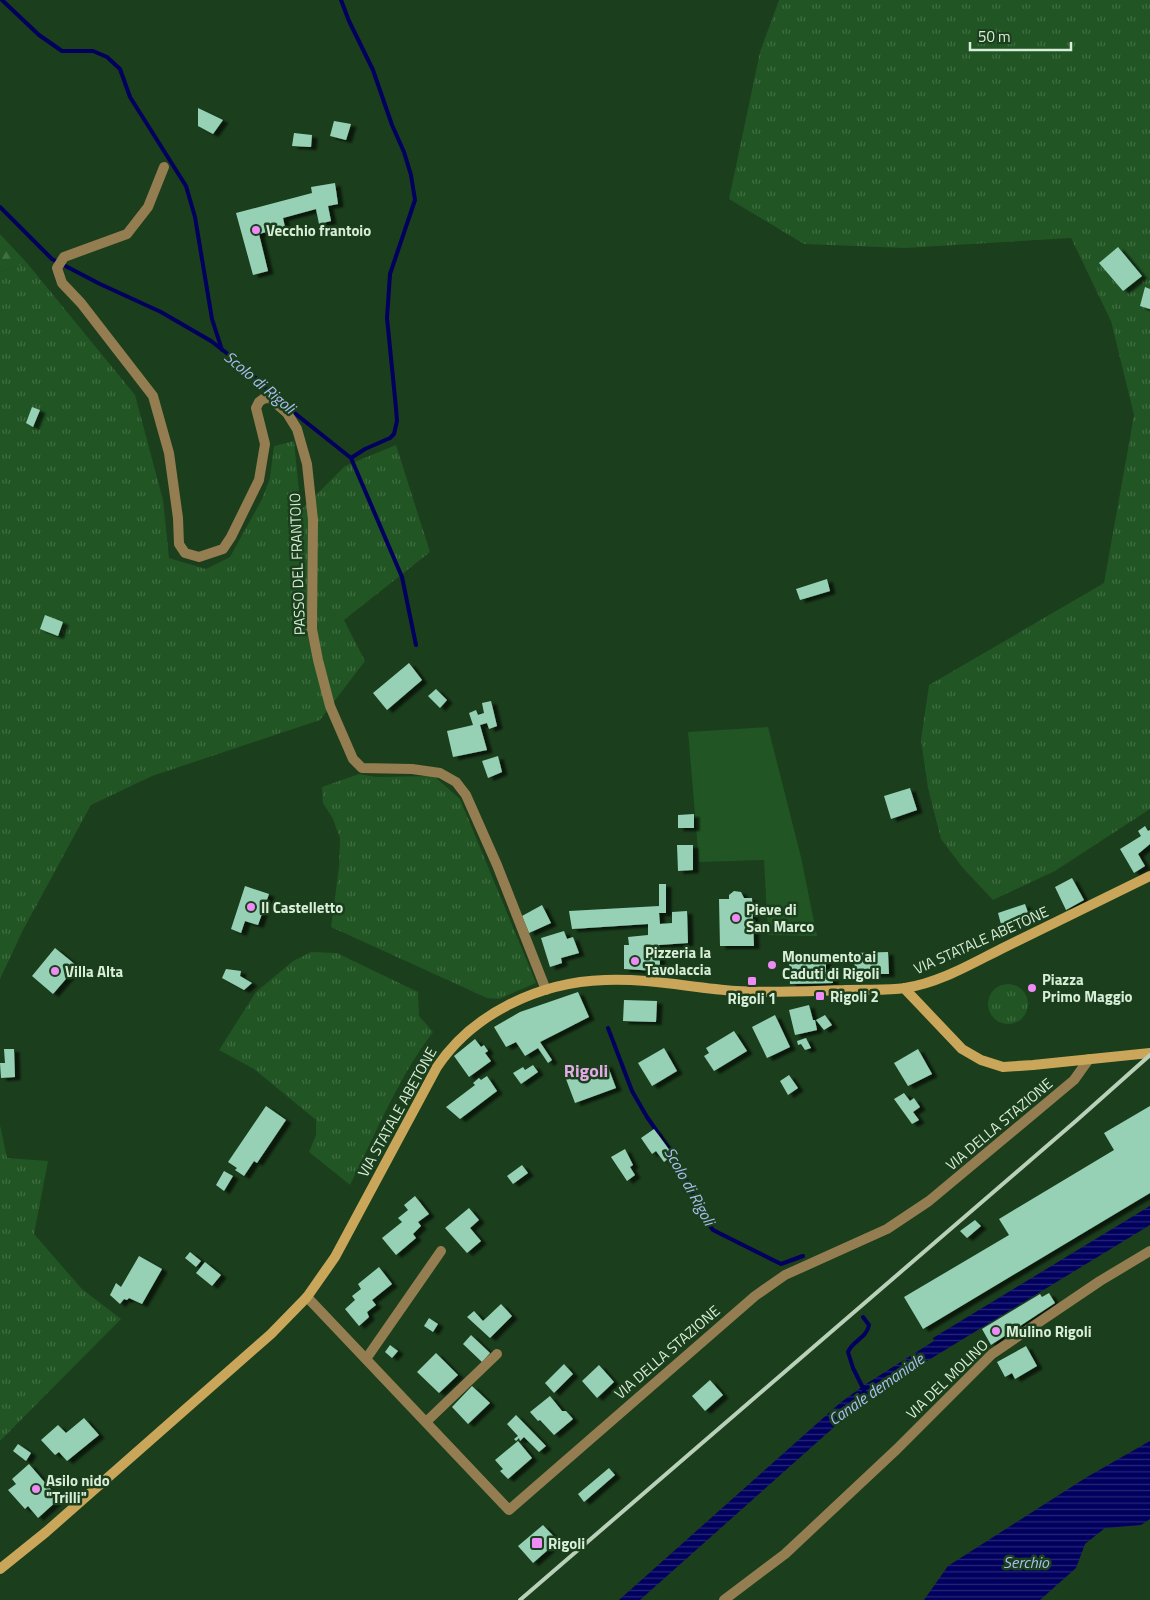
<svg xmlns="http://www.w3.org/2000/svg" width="1150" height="1600" font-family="'Titillium Web',sans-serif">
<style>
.grass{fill:url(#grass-tufts)}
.forest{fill:url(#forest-firs)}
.pitch{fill:#215524}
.water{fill:url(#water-rules)}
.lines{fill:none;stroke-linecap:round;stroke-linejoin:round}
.stream{stroke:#01005e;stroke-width:4}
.building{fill:#96d1b6;filter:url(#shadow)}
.street{stroke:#947d50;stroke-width:10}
.secondary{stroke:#caa65a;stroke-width:10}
.rail{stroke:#b9d0b9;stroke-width:4}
.poi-dot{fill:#ef8bf7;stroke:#1b3e1c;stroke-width:2}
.labels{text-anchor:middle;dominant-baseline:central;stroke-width:5;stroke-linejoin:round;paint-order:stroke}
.poi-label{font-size:15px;font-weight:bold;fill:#d9eed9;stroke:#1b3e1c;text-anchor:start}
.street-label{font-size:15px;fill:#d9eed9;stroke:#1b3e1c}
.water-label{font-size:16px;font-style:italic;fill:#a9c0f0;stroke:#1b3e1c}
.quarter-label{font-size:18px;font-weight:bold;fill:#e2abe6;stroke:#1b3e1c}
</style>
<defs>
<pattern id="grass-tufts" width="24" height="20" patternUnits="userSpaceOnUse" patternTransform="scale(1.25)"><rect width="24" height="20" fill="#215524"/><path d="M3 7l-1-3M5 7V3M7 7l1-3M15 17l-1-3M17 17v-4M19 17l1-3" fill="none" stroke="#416e43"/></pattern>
<pattern id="forest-firs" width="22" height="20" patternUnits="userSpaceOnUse" patternTransform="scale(1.25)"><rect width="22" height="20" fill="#215524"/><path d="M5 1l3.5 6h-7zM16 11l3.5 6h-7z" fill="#416e43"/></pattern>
<pattern id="water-rules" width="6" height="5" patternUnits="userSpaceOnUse" patternTransform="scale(1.25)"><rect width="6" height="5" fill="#01005e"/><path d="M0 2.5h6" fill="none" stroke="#252674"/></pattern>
<filter id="shadow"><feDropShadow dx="5.5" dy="3" stdDeviation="1" flood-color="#0009"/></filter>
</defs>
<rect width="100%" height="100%" fill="#1b3e1c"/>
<!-- grass -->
<path class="grass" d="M779,0h371v809l-95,62 -62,29 -31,-33 -21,-28 -13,-51 -7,-48 8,-55 175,-102 30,-168 -23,-94 -40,-83 -166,10 -101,-4 -75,-45 31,-147z
M27,263l108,132 28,105 6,58 37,11 24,-12 32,-58 8,-21 4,-32 20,-5 7,69 44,-44 51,-21 34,107 -86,68 21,41 -45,59 -168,56 -61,29 -68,125 -23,49v-707z
M359,774l17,3 58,-1 26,23 76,184 -37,16 -12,-1 -156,-71 8,-60 1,-29 -7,-19 -10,-16 -1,-16z
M311,952l26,1 81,39 1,24 14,16c-35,46 -57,101 -83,153l-41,-33 7,-17v-15l-62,-51 -35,-19 37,-58 37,-31z
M988 1004a20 20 0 1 1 40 0a20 20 0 1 1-40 0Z
M0,1125l7,33 41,3 -14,73 48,55 39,30 -121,122z"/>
<!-- forest -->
<path class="forest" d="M0,234l27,29 -27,9z"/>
<!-- pitch -->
<path class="pitch" d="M768,727l33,130 16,79 -49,-1 -4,-75 -65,2 -11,-130z"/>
<!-- water -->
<path class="water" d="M1150,1206v19l-264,161 -26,18 -220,196h-21l221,-197 26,-19 68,-43 -1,-3z
M1150,1441v78l-9,6 -36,3 -20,16 -9,24 -36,32h-116l24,-34 139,-89z"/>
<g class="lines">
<!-- stream -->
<path class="stream" d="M2,0l37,35 23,16h31l14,6 13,12 10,28 56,89 9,31 17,102 10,31
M341,0l8,21 24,49 19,55 12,27 7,23 4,25 -25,74 -3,44 9,90 1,13 -3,13 -4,4 -25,11 -14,9
M0,207l52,52 48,25 61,28 50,29 35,27 28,29
M287,407l64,51 51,119 14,68
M608,1028l24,63 15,26 32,46 23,52 11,15 68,34 22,-8
M863,1317l6,8c-2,13 -17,16 -21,27l5,16 11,22"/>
</g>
<!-- building -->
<path class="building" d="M198,108l25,12 -10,14 -15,-8z
M334,121l17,3 -5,16 -16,-4z
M294,133l18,2 -1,12 -19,-1z
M335,183l3,21 -10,2 3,15 -12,3 -3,-15 -33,9 2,9 -26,7 9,37 -15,4 -17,-62 76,-20 -1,-6z
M1118,247l24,29 -19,15 -24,-28z
M1145,287l5,2v20l-10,-3z
M32,407l8,3 -7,17 -7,-4z
M827,579l3,12 -30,9 -4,-11z
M45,615l18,7 -5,14 -18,-7z
M409,663l13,17 -35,30 -14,-17z
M436,689l11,11 -7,8 -12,-12z
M491,701l6,25 -8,3 -2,-6 -7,2 7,25 -34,7 -6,-26 26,-6 -4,-12 7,-3 2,5 6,-2 -2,-10z
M498,756l4,16 -14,6 -6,-17z
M910,788l7,22 -26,9 -7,-23z
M694,814v14h-16v-13z
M1145,826l3,5 2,-1v14l-12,10 7,12 -11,7 -14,-24 21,-13 -3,-5z
M677,845h16v25l-15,1z
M1072,878l12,22 -18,10 -11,-23z
M659,884h7v29h-7l1,11 12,-1v-11l15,-1 1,32 -29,2 1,20h-3v6l-33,-2v-24h5l-1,-8 20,-2v-11l-76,5 -3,-18 90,-5z
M245,886l24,8 -11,31 -13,-4 -4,12 -10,-4z
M734,891l7,1 3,6h8l2,48h-34l-1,-47h10v-4z
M1025,904l5,14 -28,10 -4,-15z
M542,905l9,18 -22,10 -7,-17z
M564,931l3,8 6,-2 6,16 -18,5 1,5 -12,4 -9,-29z
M55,948l22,18 -24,28 -21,-18z
M888,952l1,22h-34l-1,-21z
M826,955v20h6l1,8 -43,1 -1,-27z
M226,969l15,2 -1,5 12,7 -8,7 -22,-12z
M578,992l11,25 -49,25 12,18 -4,3 -10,-15 -13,8 -9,-14 -10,5 -12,-20 26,-15z
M624,1000l33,1 -1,21 -33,-1z
M809,1005l4,15h2l2,10 -22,5 -6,-25z
M775,1015l15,32 -23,11 -15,-31z
M825,1015l7,10 -8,5 -8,-10z
M734,1031l13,20 -33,20 -10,-15 5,-3 -3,-5z
M806,1038l5,10 -6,2 -4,-6 -3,1 -1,-4z
M475,1039l6,8 3,-2 4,6 -3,2 6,8 -22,16 -15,-21z
M664,1048l13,23 -25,15 -14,-23z
M4,1049h10l1,28 -14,1 -1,-15h5z
M918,1049l14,25 -24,12 -14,-23z
M607,1064l9,24 -41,15 -9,-24z
M533,1065l5,7 -17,12 -8,-11 10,-6 2,3z
M789,1075l9,13 -10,7 -8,-14z
M487,1076l10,15 -37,28 -14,-12 29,-22 -2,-2 6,-5 2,2z
M904,1093l6,8 4,-3 6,9 -7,5 6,8 -7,4 -18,-25z
M266,1106l20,14 -29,43 -3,-2 -10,15 -9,-6 2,-2 -9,-6z
M1150,1106v87l-227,136 -19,-32 105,-62 -10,-16 115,-69 -10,-17z
M654,1129l19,26 -9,7 -8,-11 -4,3 -11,-16z
M625,1149l8,16 -3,2 5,8 -8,6 -16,-24z
M522,1165l6,8 -15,11 -6,-8z
M224,1171l9,5 -9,15 -8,-6z
M415,1196l14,18 -11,8 3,4 -8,8 3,4 -20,17 -14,-17 20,-16 -4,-4 10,-8 -4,-5z
M469,1208l10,12 -9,8 11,13 -14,12 -22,-25z
M975,1220l6,6 -14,12 -7,-7z
M190,1252l11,9 -5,6 -11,-9z
M139,1256l23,13 -20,35 -13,-6 -2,2 -3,-1 -4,5 -10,-9 6,-12 5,4z
M205,1262l16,13 -9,11 -16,-13z
M379,1267l13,17 -20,16 4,5 -9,7 2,5 -10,9 -14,-17 10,-9 -3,-4 9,-7 -3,-5z
M1049,1293l6,10 -64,42 -9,-16 58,-35 2,3z
M501,1304l11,12 -22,22 -23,-21 7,-6 9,10z
M429,1318l9,6 -5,8 -9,-6z
M471,1335l19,18 -8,9 -19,-18z
M390,1345l8,6 -6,7 -7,-6z
M1026,1346l11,20 -22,13 -3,-6 -7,4 -8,-15z
M436,1353l22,22 -19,18 -22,-21z
M564,1364l9,10 -19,19 -9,-10z
M599,1365l15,17 -17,16 -15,-17z
M710,1380l13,15 -18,16 -13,-15z
M472,1386l18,17 -22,21 -16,-17z
M550,1396l12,15h4l7,8 -19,16 -14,-15 -2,1 -8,-9z
M516,1415l30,31 -7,6 -15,-15 -4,4 -1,-3 -3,3 -2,-2 4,-3 -11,-12z
M84,1418l15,17 -32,26 -8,-9 -4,3 -14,-15 17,-15 8,8z
M518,1441l14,17 -24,21 -8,-8 3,-2 -8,-9z
M18,1444l13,9 -5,8 -13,-10z
M29,1464l30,35 -21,19 -10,-12 -3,3 -17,-19 8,-6 -4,-5z
M609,1468l6,7 -31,27 -6,-8z
M543,1525l15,16 -25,22 -15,-17z"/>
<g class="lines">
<!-- street -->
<path class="street" d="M164,167l-16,40 -21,27 -63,23 -7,11 5,15 19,20 72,93 16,57 9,65 1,26 6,9 14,4 24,-8 8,-12 28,-57 6,-36 -9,-36 3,-6 4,-3 4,-1 4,1 16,14 10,16 10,35 6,56 -1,109 6,31 12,46 23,53 9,9 50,1 28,4 16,9 10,13 31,70 49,125
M307,1297l202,213 246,-214 30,-21 102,-46 42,-28 145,-121 15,-21
M366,1359l75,-108
M426,1422l71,-68
M724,1600l61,-46 112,-105 95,-95 108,-73 50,-30"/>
<!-- secondary -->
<path class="secondary" d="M904,988l58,61 19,11 22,7 30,-2 117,-12
M0,1569l46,-37 225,-198 36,-37 28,-40 102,-190c36,-54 103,-85 168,-87 44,-2 87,8 131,11 35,2 72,0 108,-1 19,-1 42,1 61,-2 34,-5 66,-24 96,-39 50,-24 99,-49 149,-73"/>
<!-- rail -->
<path class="rail" d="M520,1600l557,-480 73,-65"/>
</g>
<!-- markers -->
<g class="poi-dot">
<circle cx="256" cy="230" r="5"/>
<circle cx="251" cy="907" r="5"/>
<circle cx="736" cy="918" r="5"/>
<circle cx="635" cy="961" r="5"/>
<circle cx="772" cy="965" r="5"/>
<circle cx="55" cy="971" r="5"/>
<rect x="747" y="976" width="10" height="10" rx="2.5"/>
<circle cx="1032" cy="988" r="5"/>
<rect x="815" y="991" width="10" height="10" rx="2.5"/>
<circle cx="996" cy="1331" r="5"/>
<circle cx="36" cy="1489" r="5"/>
<rect x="531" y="1537" width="12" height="12" rx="2.5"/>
</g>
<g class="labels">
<!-- poi labels -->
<g class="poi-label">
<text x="266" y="230">Vecchio frantoio</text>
<text x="261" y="907">Il Castelletto</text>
<text x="746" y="909">Pieve di<tspan x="746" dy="17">San Marco</tspan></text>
<text x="645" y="952">Pizzeria la<tspan x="645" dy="17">Tavolaccia</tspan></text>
<text x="782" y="956">Monumento ai<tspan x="782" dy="17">Caduti di Rigoli</tspan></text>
<text x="65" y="971">Villa Alta</text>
<text x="1042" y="979">Piazza<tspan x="1042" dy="17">Primo Maggio</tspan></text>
<text x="830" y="996">Rigoli 2</text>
<text x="752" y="998" text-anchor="middle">Rigoli 1</text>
<text x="1006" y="1331">Mulino Rigoli</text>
<text x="46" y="1480">Asilo nido<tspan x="46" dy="17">"Trilli"</tspan></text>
<text x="548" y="1543">Rigoli</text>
</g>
<!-- street labels -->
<g class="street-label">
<text transform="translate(297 564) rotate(-92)">PASSO DEL FRANTOIO</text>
<text transform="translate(981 940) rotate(-24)">VIA STATALE ABETONE</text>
<text transform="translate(397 1112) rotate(-61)">VIA STATALE ABETONE</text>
<text transform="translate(999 1124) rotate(-40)">VIA DELLA STAZIONE</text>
<text transform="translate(667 1352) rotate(-41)">VIA DELLA STAZIONE</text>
<text transform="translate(947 1379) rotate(-44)">VIA DEL MOLINO</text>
</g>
<!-- water labels -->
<g class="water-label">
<text transform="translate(260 382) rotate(40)">Scolo di Rigoli</text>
<text transform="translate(690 1186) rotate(61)">Scolo di Rigoli</text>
<text transform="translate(876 1389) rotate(-35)">Canale demaniale</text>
<text x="1026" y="1562">Serchio</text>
</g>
<!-- quarter labels -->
<g class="quarter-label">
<text x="586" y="1070">Rigoli</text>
</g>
</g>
<!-- scale -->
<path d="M970 42v8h101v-8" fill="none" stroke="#d9eed9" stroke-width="2.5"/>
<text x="978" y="42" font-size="15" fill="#d9eed9" stroke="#1b3e1c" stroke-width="4" paint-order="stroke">50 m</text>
</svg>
